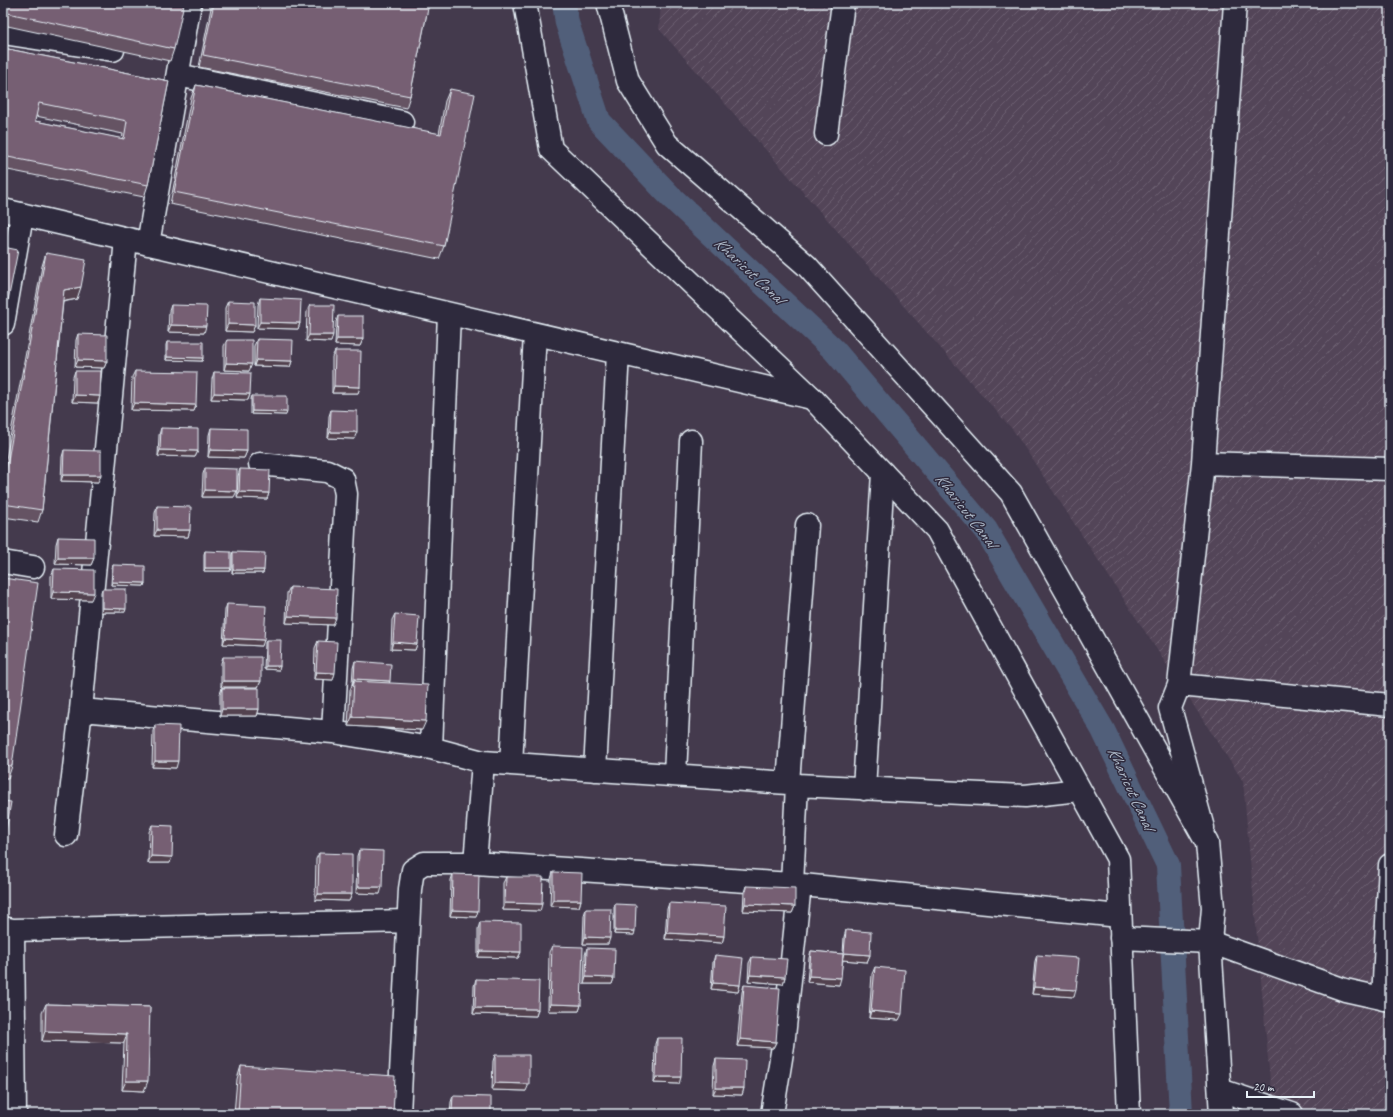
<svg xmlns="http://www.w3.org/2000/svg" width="1393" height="1117" font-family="Caveat,sans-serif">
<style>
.industrial{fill:url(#industrial-furrows)}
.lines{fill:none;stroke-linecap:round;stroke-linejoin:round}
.canal{stroke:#515f7a;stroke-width:24}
.street-casing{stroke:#e8f1f8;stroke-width:25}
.secondary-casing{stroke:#e8f1f8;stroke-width:25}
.street{stroke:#2f2a3d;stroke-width:22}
.secondary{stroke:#2f2a3d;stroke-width:22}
.wall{fill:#655263;stroke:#e8f1f8;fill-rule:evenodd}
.shaded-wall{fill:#534250;stroke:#e8f1f8}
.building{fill:#765f73;stroke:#e8f1f8;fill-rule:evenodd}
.labels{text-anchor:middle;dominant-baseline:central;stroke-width:3;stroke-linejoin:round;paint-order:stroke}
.water-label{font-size:17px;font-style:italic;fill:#acb7c6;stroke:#2f2a3d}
</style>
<defs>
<pattern id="industrial-furrows" width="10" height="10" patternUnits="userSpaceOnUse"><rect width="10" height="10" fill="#534558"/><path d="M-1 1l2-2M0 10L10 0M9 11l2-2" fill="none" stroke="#6c6071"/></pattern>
</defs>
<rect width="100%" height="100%" fill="#443a4d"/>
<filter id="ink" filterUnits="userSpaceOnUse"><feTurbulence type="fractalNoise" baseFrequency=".025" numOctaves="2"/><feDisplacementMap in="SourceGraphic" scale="8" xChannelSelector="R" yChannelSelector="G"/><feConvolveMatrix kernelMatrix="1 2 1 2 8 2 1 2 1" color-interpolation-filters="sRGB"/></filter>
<g filter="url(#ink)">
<!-- industrial -->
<path class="industrial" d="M661,3h729v1111h-117l-30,-333 -230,-351 -354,-401z"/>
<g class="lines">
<!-- canal -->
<path class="canal" d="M564,3l3,20 32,98 72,76 163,153 152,180 117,200 65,135 13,249"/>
<defs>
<path id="street" d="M3,33l110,17
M178,75l224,47
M826,134l17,-131
M3,210l809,188
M148,244l42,-241
M3,324l19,-109
M1203,463l187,6
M260,464l67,7 16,8 3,15 -13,238
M3,562l30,5
M1179,685l211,20
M81,710l252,22 98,16 52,14 305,21 9,2 228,11 54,-6
M431,748l18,-434
M511,764l24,-430
M595,770l23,-417
M675,775l16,-334
M788,783l19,-258
M864,789l19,-316
M1203,828l-33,-120 9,-23 24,-222 32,-460
M66,835l15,-125 45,-471
M475,863l8,-101
M3,928l10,2 395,-9
M13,930l2,184
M1121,938l89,4 135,48 45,10
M1383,999l7,-134
M1220,1090l72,24
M399,1114l11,-225 3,-19 11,-7h51l317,21 328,32
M772,1114l11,-68 16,-152 -7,-10 5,-99"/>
<path id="secondary" d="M525,3l26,146 261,249 125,132 181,329 11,255
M608,3l20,78 39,63 140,122 204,227 196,350 6,65 -3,34 11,172"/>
</defs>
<!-- street casing -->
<use href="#street" class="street-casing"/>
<!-- secondary casing -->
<use href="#secondary" class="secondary-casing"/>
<!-- street -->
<use href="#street" class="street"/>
<!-- secondary -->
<use href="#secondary" class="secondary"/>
</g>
<!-- wall -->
<path class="wall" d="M3,3l171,46 -4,12 -167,-36z
M212,3h217l-19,93 -4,12 -207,-41z
M3,48l166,33 -21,104 -4,12 -141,-28zM36,116l87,18 -1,5 -87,-18z
M196,85l243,49 6,-33 5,-12 -6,157 -5,13 -269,-55 21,-106z
M46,253l31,46 -14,3 -21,208 -4,12 -35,-5v-42l39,-209z
M260,298l40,25 -2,6 -41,-1 1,-23z
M228,301l27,24 -3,7 -27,-1v-23z
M171,305l33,28 -36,-1 1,-21z
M310,305l21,37 -25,-1 1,-30z
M338,316l25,23 -3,7 -25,-1 1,-23z
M78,334l29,27 -3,7 -29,-1 1,-27z
M257,339l35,22 -2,6 -36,-1v-20z
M227,340l22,31 -25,-1v-24z
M167,342l36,16 -1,3 -36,-1v-15z
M335,351l25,36 -2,6h-26v-36z
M75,371l25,25 -2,7 -26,-1 1,-25z
M135,371l61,34 -2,6 -63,-1 1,-33z
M214,372l36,22 -2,6 -37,-1 1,-20z
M252,396l34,19 -35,-1v-15z
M331,410l23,29 -26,-1 1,-22z
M161,428l37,23 -3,6 -37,-1 1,-21z
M211,428l36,23 -3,7 -36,-1 1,-22z
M64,450l34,32 -37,-1 1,-24z
M205,468l29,29h-32l1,-23z
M240,469l29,24 -2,6 -30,-1 1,-22z
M157,506l33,24 -2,7 -34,-1 1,-23z
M58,537l36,21 -3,7 -36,-1 1,-20z
M205,551l25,20h-26v-17z
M233,552l31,18 -1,3h-31v-18z
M113,565l32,18 -1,3 -33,-1 1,-17z
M54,569l37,31 -40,-1v-23z
M3,578l9,188 -4,12h-5z
M290,587l43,38 -47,-2 1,-30z
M102,589l23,23h-24v-20z
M227,604l35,42 -39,-2 2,-34z
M395,614l22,30 -2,6 -24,-1 1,-29z
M266,640l14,26 -1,4 -15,-1 1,-26z
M318,641l15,39 -19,-1 1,-31z
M223,657l38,24 -3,6h-37v-24z
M355,661l35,22 32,47 -74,-4 2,-36 2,-5 1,-17z
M222,688l37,21 -2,7h-37v-22z
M155,725l21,43 -24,-1 1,-36z
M152,825l18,38h-22l1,-31z
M359,850l21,44 -24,-1 1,-37z
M319,853l33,41 -3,7 -34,-1 1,-41z
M553,872l28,28 -2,7 -29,-1 1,-27z
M453,874l23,43 -26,-1 1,-36z
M506,877l34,34 -37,-1v-27z
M746,886l49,20 -3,7 -49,-2 1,-19z
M669,903l55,33 -2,7 -57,-4 2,-30z
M615,904l19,31 -20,-1v-27z
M586,909l22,35h-25l1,-29z
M480,922l41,30 -3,6 -40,-1v-28z
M846,930l24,25 -3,7 -24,-2 -4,25 -32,-3 2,-24 2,-7 32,3 1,-17z
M552,946l29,59 -2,6h-31l1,-59z
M587,948l27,30 -2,6h-28l1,-29z
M715,955l25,30 -2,7 -27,-3 2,-27z
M1037,955l37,42 -42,-3 3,-33z
M752,957l33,20 -2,7 -35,-3 1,-18z
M875,967l24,53 -30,-2 3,-44z
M476,979l62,30 -2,7 -63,-2 1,-28z
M744,985l32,57 -3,6 -36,-2 5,-54z
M46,1004l104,3 -6,84 -22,-1 2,-47 -82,-2v-28z
M657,1038l22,46 -25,-1 1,-39z
M495,1055l31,36 -34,-1 1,-29z
M716,1059l28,29 -2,7 -29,-1 1,-28z
M241,1066l152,48h-159l3,-35z
M453,1096l38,18h-41l1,-12z"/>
<!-- shaded-wall -->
<path class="shaded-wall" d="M81,287l-4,12 -17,3 4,-12z
M260,322l40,1 -2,6 -41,-1z
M228,324l27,1 -3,7 -27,-1z
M171,325l35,1 -2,7 -36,-1z
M309,335h24l-2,7 -25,-1z
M337,339h26l-3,7 -25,-1z
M167,357l36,1 -1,3 -36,-1z
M78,360l29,1 -3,7 -29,-1z
M256,360l36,1 -2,6 -36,-1z
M226,363l26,1 -3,7 -25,-1z
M334,386l26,1 -2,6h-26z
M214,393l36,1 -2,6 -37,-1z
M75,395l25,1 -2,7 -26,-1z
M134,403l62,2 -2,6 -63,-1z
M252,411l35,1 -1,3 -35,-1z
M330,432h27l-3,7 -26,-1z
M160,450l38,1 -3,6 -37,-1z
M210,450l37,1 -3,7 -36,-1z
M63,475h38l-3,7 -37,-1z
M205,490l32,1 -3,6h-32z
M239,492l30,1 -2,6 -30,-1z
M157,530h33l-2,7 -34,-1z
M58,558h36l-3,7 -36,-1z
M205,568h26l-1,3h-26z
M233,570h31l-1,3h-31z
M112,582l33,1 -1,3 -33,-1z
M53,592l41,1 -3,7 -40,-1z
M102,608l24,1 -1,3h-24z
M288,616l48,2 -3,7 -47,-2z
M225,638l39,2 -2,6 -39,-2z
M393,642l24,2 -2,6 -24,-1z
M266,666h14l-1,4 -15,-1z
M316,672l19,1 -2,7 -19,-1z
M354,679l36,2 -2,7 -34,-7 -2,4z
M223,681h38l-3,6h-37z
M222,709h37l-2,7h-37z
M352,717l74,4 -4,9 -74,-4z
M155,761h23l-2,7 -24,-1z
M151,856l21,1 -2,6h-22z
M358,887h24l-2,7 -24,-1z
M318,894h34l-3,7 -34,-1z
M553,900h28l-2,7 -29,-1z
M505,903l37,1 -2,7 -37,-1z
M745,904l50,2 -3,7 -49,-2z
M452,910l26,1 -2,6 -26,-1z
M615,931h20l-1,4 -20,-1z
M667,933l57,3 -2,7 -57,-4z
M585,937l25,1 -2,6h-25z
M480,951l41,1 -3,6 -40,-1z
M844,953l26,2 -3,7 -25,-2z
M750,975l35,2 -2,7 -35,-3z
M809,976l32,2 -2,7 -32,-3z
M586,977l28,1 -2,6h-28z
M713,983l27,2 -2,7 -27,-3z
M1034,987l42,3 -2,7 -42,-3z
M550,1004l31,1 -2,6h-31z
M475,1008l63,1 -2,7 -63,-2z
M871,1011l31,3 -3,6 -30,-2z
M45,1031l82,3 -3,9 -82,-2z
M740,1039l36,3 -3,6 -36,-2z
M656,1077h25l-2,7 -25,-1z
M126,1081h22l-4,10 -22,-1z
M495,1083l34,1 -3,7 -34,-1z
M716,1088h28l-2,7 -29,-1z
M452,1112l39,1v1h-39z"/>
<!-- building -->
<path class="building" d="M3,3h181l-10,46 -171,-37z
M214,3h215l-19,93 -207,-41z
M3,48l166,33 -21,104 -145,-29zM39,103l88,18 -3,18 -89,-18z
M196,85l245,49 9,-45 25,5 -31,152 -270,-54z
M3,247l15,3 -15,76z
M46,253l40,7 -5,27 -17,3 -22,220 -39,-6v-17z
M260,298l41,2 -1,23 -40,-1z
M228,301l27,1v23l-27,-1z
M171,305l36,1 -1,20 -35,-1z
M310,305h24l-1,30h-24z
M338,316h25v23h-26z
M78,334l29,1v26l-29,-1z
M257,339l36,1 -1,21 -36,-1z
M227,340h25v24l-26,-1z
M167,342h36v16l-36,-1z
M335,351h26l-1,36 -26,-1z
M75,371h26l-1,25 -25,-1z
M135,371l62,1 -1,33 -62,-2z
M214,372l37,1 -1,21 -36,-1z
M252,396h35v16l-35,-1z
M331,410l26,1v21h-27z
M161,428l37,1v22l-38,-1z
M211,428l36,1v22l-37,-1z
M64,450l37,1v24h-38z
M205,468l32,1v22l-32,-1z
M240,469l30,1 -1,23 -30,-1z
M157,506l34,1 -1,23h-33z
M58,537l36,1v20h-36z
M205,551l26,1v16h-26z
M233,552l32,1 -1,17h-31z
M113,565l32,1v17l-33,-1z
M54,569l40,1v23l-41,-1z
M3,578l35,5 -26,183 -9,-1z
M290,587l47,2 -1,29 -48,-2z
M102,589h24v20l-24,-1z
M227,604l39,2 -2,34 -39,-2z
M395,614l24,2 -2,28 -24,-2z
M266,640h15l-1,26h-14z
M318,641l19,1 -2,31 -19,-1z
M223,657h38v24h-38z
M355,661l36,3 -1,17 -36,-2z
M354,681l74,4 -2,36 -74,-4z
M222,688h37v21h-37z
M155,725l24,1 -1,35h-23z
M3,801l8,1 -8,47z
M152,825l21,1 -1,31 -21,-1z
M359,850l24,1 -1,36h-24z
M319,853l33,1v40h-34z
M553,872l29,1 -1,27h-28z
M453,874l26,1 -1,36 -26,-1z
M506,877h37l-1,27 -37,-1z
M746,886l49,2v18l-50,-2z
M669,903l57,3 -2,30 -57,-3z
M615,904l21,1 -1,26h-20z
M586,909h25l-1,29 -25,-1z
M480,922l41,1v29l-41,-1z
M846,930l25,2 -1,23 -26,-2z
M552,946l31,1 -2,58 -31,-1z
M587,948l28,1 -1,29 -28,-1z
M811,951l32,3 -2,24 -32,-2z
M715,955l28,3 -3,27 -27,-2z
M1037,955l42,3 -3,32 -42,-3z
M752,957l35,2 -2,18 -35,-2z
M875,967l30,3 -3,44 -31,-3z
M476,979l63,2 -1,28 -63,-1z
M744,985l36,3 -4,54 -36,-3z
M46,1004l104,3 -2,74h-22l1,-47 -82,-3z
M657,1038h25l-1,39h-25z
M495,1055h34v29l-34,-1z
M716,1059l29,1 -1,28h-28z
M241,1066l154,10 -2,38h-155z
M453,1096l38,1v16l-39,-1z
M582,1111l68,1v2h-68z
M493,1112l34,1v1h-34z"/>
</g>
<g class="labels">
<!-- water labels -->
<g class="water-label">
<text transform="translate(749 270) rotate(43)">Kharicut Canal</text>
<text transform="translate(966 510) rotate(52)">Kharicut Canal</text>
<text transform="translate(1131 788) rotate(65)">Kharicut Canal</text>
</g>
</g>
<!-- margin -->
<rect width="1393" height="1117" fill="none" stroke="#2f2a3d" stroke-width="16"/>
<rect x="8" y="8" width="1377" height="1101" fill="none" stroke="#e8f1f8" stroke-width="1.5" filter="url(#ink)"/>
<!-- scale -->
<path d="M1247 1091v6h67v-6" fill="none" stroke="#e8f1f8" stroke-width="2"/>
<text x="1253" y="1091" font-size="12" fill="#e8f1f8" stroke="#2f2a3d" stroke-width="3" paint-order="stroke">20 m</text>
</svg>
